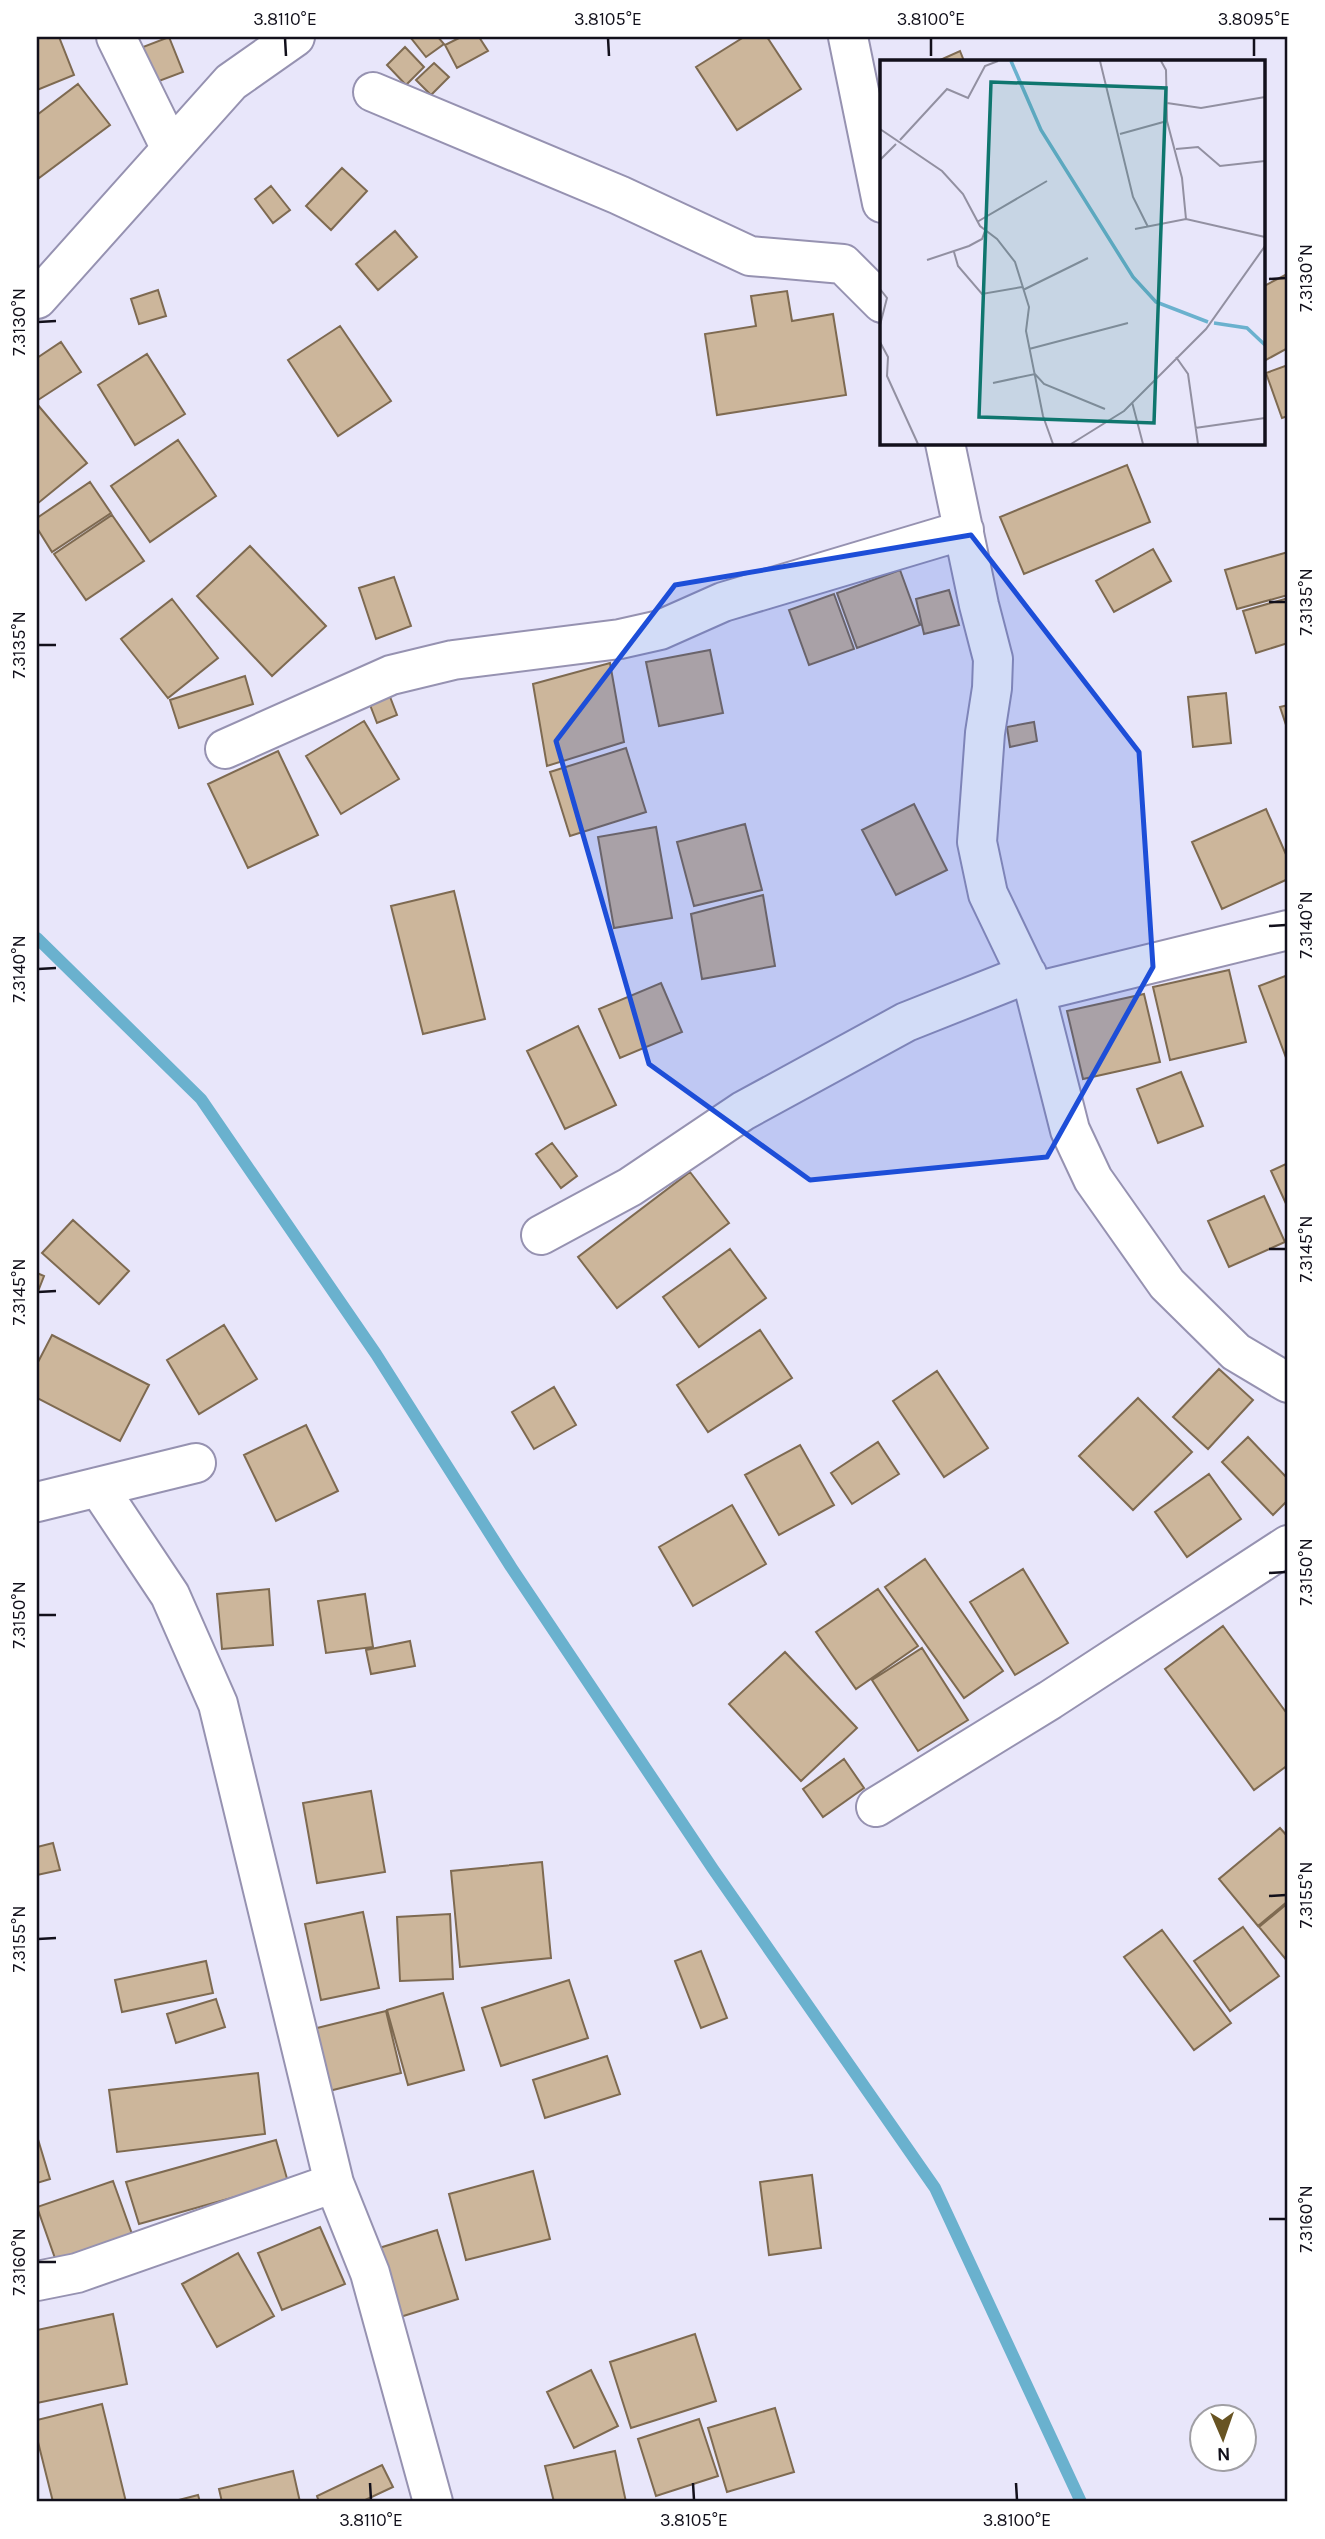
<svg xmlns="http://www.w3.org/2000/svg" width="1325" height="2539" font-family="Karla,sans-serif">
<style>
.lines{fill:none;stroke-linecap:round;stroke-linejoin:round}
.stream{stroke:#6ab1ce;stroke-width:12}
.building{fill:#ccb69b;stroke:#7e6a51;stroke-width:2}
.minor-casing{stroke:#9692b1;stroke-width:42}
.minor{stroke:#fff;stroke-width:38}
.marked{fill:#1d4ed8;fill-opacity:0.2;stroke:#1d4ed8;stroke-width:5;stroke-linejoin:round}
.ticks{fill:none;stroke:#12101b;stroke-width:2.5}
.inset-river{fill:none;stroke:#6ab1ce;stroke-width:3.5}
.inset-road{fill:none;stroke:#9290a1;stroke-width:2}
.view{fill:#0f766e;fill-opacity:0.15;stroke:#0f766e;stroke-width:3.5}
.inset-edge{fill:none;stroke:#12101b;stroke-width:3.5}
.neatline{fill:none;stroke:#12101b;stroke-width:2.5}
.ticks-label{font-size:18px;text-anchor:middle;fill:#12101b}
</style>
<rect width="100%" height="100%" fill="#e8e6fa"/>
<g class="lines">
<!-- stream -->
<path class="stream" d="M37,938l164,161 175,255 135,213 202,302 222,319 146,314"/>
</g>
<!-- building -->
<path class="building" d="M37,37h22l15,38 -37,15z
M169,37l14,35 -40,15 -13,-35z
M412,37h26l6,7 -18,13 -15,-19z
M461,37h18l9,14 -31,17 -12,-23z
M744,37h23l34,52 -64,41 -41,-63z
M405,47l19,20 -18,18 -19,-20z
M960,51l4,10h-26z
M434,63l15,14 -18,18 -15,-15z
M78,84l32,41 -71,53 -2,-3v-60z
M342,168l25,23 -36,39 -25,-24z
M271,186l19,24 -17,13 -18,-24z
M395,231l22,26 -39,33 -22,-26z
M1285,275l3,6v67l-24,13v-75z
M158,290l8,26 -27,8 -8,-25z
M787,291l5,30 41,-7 13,81 -129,20 -12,-81 51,-8 -5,-30z
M340,326l51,75 -53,35 -50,-76z
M61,342l20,30 -43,28 -1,-42z
M147,354l38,60 -50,31 -37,-60z
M1288,365v51l-6,2 -16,-45z
M37,404l50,59 -50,41z
M178,440l38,56 -66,46 -39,-56z
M1127,465l23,57 -126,52 -24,-57z
M90,482l21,31 -59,39 -15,-24v-10z
M112,515l32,46 -58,39 -32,-46z
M250,546l76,80 -54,50 -75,-80z
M1153,549l18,32 -57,31 -18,-31z
M1288,552v43l-51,14 -12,-39z
M900,570l20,55 -63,23 -20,-55z
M394,577l17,49 -35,13 -17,-51z
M949,590l10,35 -35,9 -8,-35z
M834,594l20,55 -45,16 -20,-55z
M1288,598v45l-32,10 -13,-42z
M172,599l46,59 -50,40 -47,-59z
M710,650l13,63 -64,13 -13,-64z
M610,663l14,79 -77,24 -14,-82z
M245,676l8,28 -74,24 -9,-28z
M387,689l10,26 -20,8 -10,-26z
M1226,693l5,50 -38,4 -5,-50z
M1288,705v26l-8,-24z
M364,721l35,58 -58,35 -35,-58z
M1034,722l3,19 -27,6 -3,-20z
M626,748l20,64 -76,24 -20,-64z
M278,751l40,84 -70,33 -40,-84z
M914,804l33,66 -51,25 -34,-65z
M1266,809l22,50v20l-66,30 -30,-67z
M745,824l17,66 -68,16 -17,-64z
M656,827l16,91 -58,10 -16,-91z
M454,891l31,128 -62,15 -32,-128z
M763,895l12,71 -73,13 -11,-65z
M1229,970l17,72 -76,18 -17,-73z
M1288,975v88l-29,-77z
M661,983l21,49 -62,26 -21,-49z
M1144,994l16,68 -77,17 -16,-68z
M578,1026l38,79 -51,24 -38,-78z
M1181,1072l22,54 -45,17 -21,-54z
M552,1143l25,33 -16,12 -25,-34z
M1288,1163v45l-17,-37z
M690,1172l39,51 -112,85 -39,-51z
M1264,1196l21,46 -56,25 -21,-46z
M73,1220l56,51 -30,33 -57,-51z
M730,1249l36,49 -67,49 -36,-50z
M37,1273l7,3 -7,18z
M224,1325l33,54 -58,35 -32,-54z
M760,1330l32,48 -84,54 -31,-47z
M52,1335l97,50 -29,56 -83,-43v-34z
M1219,1369l34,31 -45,49 -35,-32z
M937,1371l51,77 -44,29 -51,-76z
M554,1387l22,38 -42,24 -22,-37z
M1138,1398l54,54 -59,58 -54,-54z
M306,1425l32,66 -62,30 -32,-66z
M1248,1437l40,42v21l-15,15 -51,-53z
M878,1442l21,32 -47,30 -21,-31z
M800,1445l34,60 -55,30 -34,-60z
M1209,1474l32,45 -54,38 -32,-45z
M732,1505l34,59 -73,42 -34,-59z
M925,1559l78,112 -39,27 -79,-111z
M1023,1569l45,74 -53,32 -45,-73z
M269,1589l4,56 -51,4 -5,-55z
M878,1589l40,57 -62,43 -40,-57z
M365,1594l8,53 -47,6 -8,-52z
M1223,1626l65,89v50l-34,25 -89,-121z
M410,1641l5,25 -44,8 -5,-24z
M922,1648l46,72 -50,31 -46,-71z
M785,1652l72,76 -56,53 -72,-77z
M844,1759l20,29 -41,29 -20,-28z
M371,1791l14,81 -68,11 -14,-80z
M1280,1828l8,9v64l-30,25 -39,-47z
M53,1843l7,27 -23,5v-28z
M542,1862l9,96 -91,9 -9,-96z
M1288,1903v59l-29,-35z
M363,1912l16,76 -58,12 -16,-76z
M450,1914l3,65 -53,2 -3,-64z
M1243,1927l36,49 -49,35 -36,-50z
M1162,1930l69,93 -37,27 -70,-93z
M701,1951l26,67 -26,10 -26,-67z
M206,1961l7,32 -91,19 -7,-32z
M569,1980l19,58 -87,28 -19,-58z
M443,1993l21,77 -56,15 -21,-75z
M216,1999l9,28 -49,16 -9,-29z
M386,2011l15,62 -72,18 -16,-62z
M607,2056l13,38 -75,24 -12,-38z
M258,2073l7,61 -148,18 -8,-62z
M37,2136l13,43 -13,4z
M276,2140l12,42 -149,42 -13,-42z
M533,2171l17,68 -84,21 -17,-66z
M812,2175l9,73 -52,7 -9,-73z
M113,2181l19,53 -76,27 -19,-54z
M320,2227l25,57 -63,26 -24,-57z
M437,2230l21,69 -61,19 -21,-69z
M238,2253l36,63 -57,31 -35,-63z
M113,2314l14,70 -90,19v-73z
M695,2334l21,67 -85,27 -21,-66z
M591,2370l27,56 -44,22 -27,-56z
M102,2404l24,98h-73l-16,-64v-18z
M775,2408l19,64 -67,20 -19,-64z
M699,2419l19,57 -62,20 -18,-57z
M615,2451l11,51h-72l-9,-36z
M382,2465l11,22 -32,15h-42l-2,-6z
M293,2471l7,31h-78l-3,-13z
M198,2495l2,7h-29z"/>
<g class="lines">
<defs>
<path id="minor" d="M116,37l55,112
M848,37l34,166
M373,92l246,103 131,61 93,8 39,39
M37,299l194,-217 64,-45
M945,443l34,162 14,54 -1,29 -7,45 -8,109 11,52 47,98 35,138 23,49 74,105 69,68 52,31
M225,749l166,-74 62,-15 167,-21 40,-9 63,-28 241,-72
M1035,992l253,-62
M541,1235l89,-48 113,-76 163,-89 121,-48
M98,1487l72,108 48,109 116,479 36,90 63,229
M37,1502l159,-39
M876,1807l174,-107 238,-155
M37,2281l40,-8 257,-90"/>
</defs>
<!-- minor casing -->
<use href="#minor" class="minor-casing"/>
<!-- minor -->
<use href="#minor" class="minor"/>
</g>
<!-- marked area -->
<path class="marked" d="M971,535l168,217 14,215 -106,190 -237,23 -161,-116 -93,-323 119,-156z"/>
<!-- ticks -->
<path class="ticks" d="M285,38l1,18M608,38l1,18M931,38v18M1254,38v18M1269,279l17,-1M38,322l18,-1M1269,602h17M38,645h18M1269,926l17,-1M38,969l18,-1M1269,1249h17M38,1292l18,-1M1269,1573l17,-1M38,1615h18M1269,1896l17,-1M38,1939l18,-1M1269,2219h17M38,2262h18M370,2483l1,17M693,2483l1,17M1016,2483l1,17"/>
<!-- overview -->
<g transform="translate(880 60)">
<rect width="385" height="385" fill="#e8e6fa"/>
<path class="inset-river" d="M131,1l30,69 92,147 23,25 52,20M334,263l33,5 18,17"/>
<path class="inset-road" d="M220,1l33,136 15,30M281,1l5,9 1,51 15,57 4,41M287,43l34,5 64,-11M0,69l62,42 21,23 17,32 17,13 18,23 14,45 -3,24 17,85 10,28M240,74l47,-13M20,80l47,-51 21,9 17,-32 13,-5M296,89l22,-2 22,19 45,-5M0,100l16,-16M97,162l70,-41M255,169l51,-10 79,18M74,192l4,14 24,28 40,-7M47,200l42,-14 13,-7 3,-8M0,229l7,9 -7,27M143,230l65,-32M0,282l8,15 -1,19 31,68M149,289l99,-26M296,297l12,17 10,70M113,323l42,-9 9,10 61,25M252,342l11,42M315,368l70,-10M191,384l53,-33 82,-82 59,-83"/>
<path class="view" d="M111,22l175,6 -12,335 -175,-6z"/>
<rect width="385" height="385" class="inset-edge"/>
</g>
<!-- border -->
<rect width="1325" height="2539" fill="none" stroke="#ffffff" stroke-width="77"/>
<!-- north arrow -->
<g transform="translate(1223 2438) rotate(178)"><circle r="33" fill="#ffffff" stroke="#a09fa4" stroke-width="2"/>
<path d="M0-5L12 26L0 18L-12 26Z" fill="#685423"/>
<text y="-10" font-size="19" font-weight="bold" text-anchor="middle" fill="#12101b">N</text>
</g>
<rect x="38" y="38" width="1248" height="2462" class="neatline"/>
<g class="ticks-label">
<text x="285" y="25">3.8110°E</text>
<text x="608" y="25">3.8105°E</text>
<text x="931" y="25">3.8100°E</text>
<text x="1254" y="25">3.8095°E</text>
<text transform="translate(1306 278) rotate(-90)" y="6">7.3130°N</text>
<text transform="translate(19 322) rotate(-90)" y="6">7.3130°N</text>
<text transform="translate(1306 602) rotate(-90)" y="6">7.3135°N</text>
<text transform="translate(19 645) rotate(-90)" y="6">7.3135°N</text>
<text transform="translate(1306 925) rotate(-90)" y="6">7.3140°N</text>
<text transform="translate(19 969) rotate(-90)" y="6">7.3140°N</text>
<text transform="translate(1306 1249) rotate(-90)" y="6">7.3145°N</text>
<text transform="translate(19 1292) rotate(-90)" y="6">7.3145°N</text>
<text transform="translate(1306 1572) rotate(-90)" y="6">7.3150°N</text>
<text transform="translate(19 1615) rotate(-90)" y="6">7.3150°N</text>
<text transform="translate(1306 1895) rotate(-90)" y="6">7.3155°N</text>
<text transform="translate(19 1939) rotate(-90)" y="6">7.3155°N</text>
<text transform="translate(1306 2219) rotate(-90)" y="6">7.3160°N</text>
<text transform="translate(19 2262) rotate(-90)" y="6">7.3160°N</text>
<text x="371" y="2526">3.8110°E</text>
<text x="694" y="2526">3.8105°E</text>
<text x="1017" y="2526">3.8100°E</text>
</g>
</svg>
